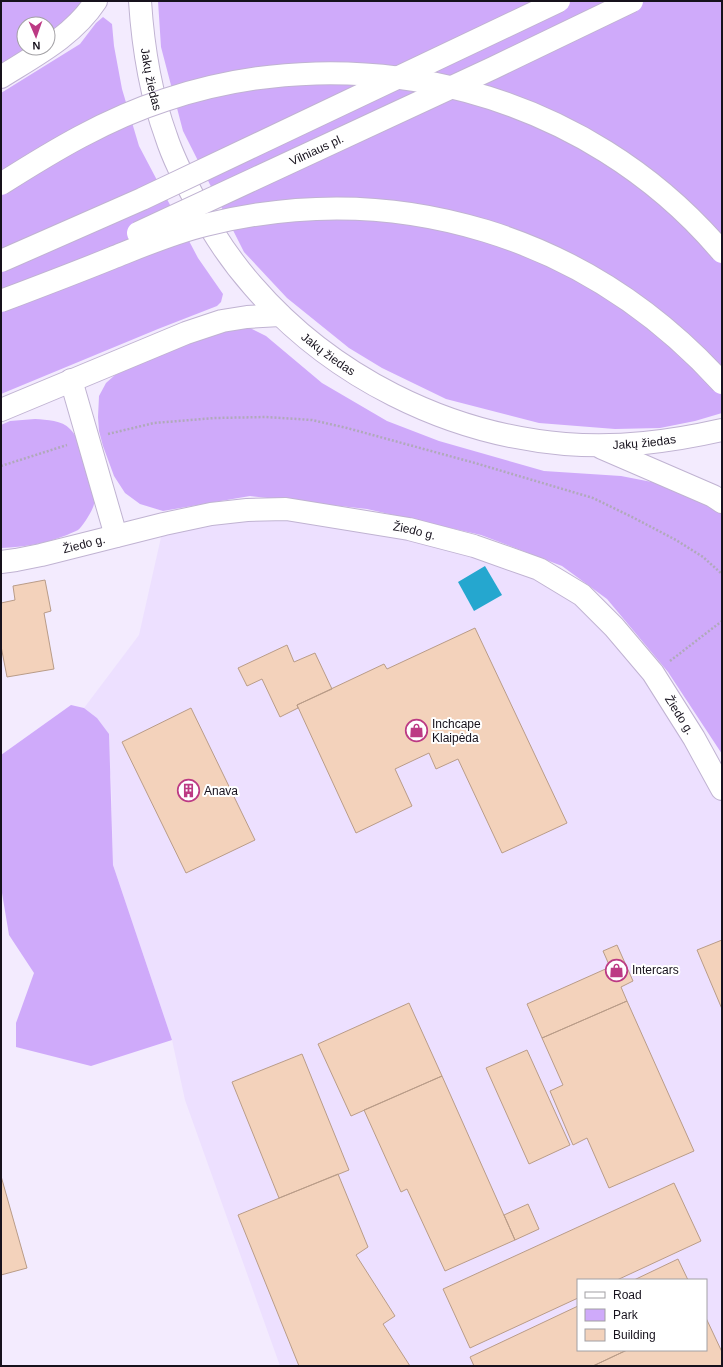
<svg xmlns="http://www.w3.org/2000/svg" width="723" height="1367" font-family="Helvetica,sans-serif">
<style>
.built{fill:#ede0ff;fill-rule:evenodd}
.green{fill:#cfaafa}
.water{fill:#25a7cf}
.building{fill:#f3d2bb;stroke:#b99c88}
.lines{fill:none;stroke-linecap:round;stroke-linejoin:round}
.minor-casing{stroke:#c0b3d2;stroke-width:24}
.highway-casing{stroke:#c0b3d2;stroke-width:24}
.path{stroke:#b0a9ba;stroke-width:2.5;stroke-dasharray:2 2;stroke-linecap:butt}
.minor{stroke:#fff;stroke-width:22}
.highway{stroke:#fff;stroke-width:22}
.highway-bridge-casing{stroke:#c0b3d2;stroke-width:24;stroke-linecap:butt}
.highway-bridge{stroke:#fff;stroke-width:22}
.labels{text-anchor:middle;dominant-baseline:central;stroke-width:4;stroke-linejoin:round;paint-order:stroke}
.street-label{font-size:12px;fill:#16111c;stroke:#fff}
.poi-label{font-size:12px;fill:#16111c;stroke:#fff;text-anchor:start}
</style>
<rect width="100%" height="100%" fill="#f3ebfe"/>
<!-- built -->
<path class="built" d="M286,509l253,60 75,58 108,162v577h-442l-95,-266 -13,-60 -59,-175 -2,-88 -14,-59 -13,-10 55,-73 25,-111zM578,1280h128v70h-128z"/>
<!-- green -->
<path class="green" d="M1,1h84l-5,9 -32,25v-11h-24v24h4l-27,17z
M158,1h564v412l-27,8 -35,7 -45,1 -76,-6 -93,-24 -64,-31 -33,-20 -62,-50 -43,-46 -61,-121 -22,-84z
M103,17l9,7 2,22 8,43 17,57 59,112 25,36 -2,8 -4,4 -59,23 -157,65v-301l79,-49 16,-21z
M244,325l22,11 56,47 65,38 52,20 105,30 77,5 41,8 52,24 8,6v240l-54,-82 -61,-73 -45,-33 -81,-31 -114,-26 -117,-13 -87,15 -23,-7 -15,-11 -11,-17 -11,-30 -4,-15 -1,-14 1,-21 7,-13 9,-8 49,-22 58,-22z
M35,419c12,1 27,1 35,10 13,12 26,57 24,75 -1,6 -11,22 -16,26 -3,2 -8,3 -11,5 -23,9 -42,12 -66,13v-123l9,-4z
M71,705l13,3 13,10 12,16 4,131 59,175 -81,26 -75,-19v-24l18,-50 -25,-38 -8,-48v-132z"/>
<!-- water -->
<path class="water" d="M485,566l17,29 -28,16 -16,-29z"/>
<!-- building -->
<path class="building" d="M45,580l6,31 -7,2 10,56 -47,8 -6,-31v-43l14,-3 -2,-14z
M475,628l92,195 -65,30 -44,-94 -22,10 -7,-16 -34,16 17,37 -56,27 -59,-128 87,-41 3,5z
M287,645l7,17 21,-9 17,36 -35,16 1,3 -18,9 -18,-38 -15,7 -9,-18z
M191,708l64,132 -69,33 -64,-131z
M722,940v69l-25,-59z
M617,945l16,36 -12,6 6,14 -85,37 -15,-34 83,-37 -7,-16z
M627,1001l67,150 -85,37 -22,-50 -14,7 -23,-54 13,-6 -21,-47z
M409,1003l33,73 -91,40 -33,-72z
M527,1050l43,95 -41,19 -43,-96z
M302,1054l47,116 -70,28 -47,-116z
M442,1076l73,164 -70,31 -38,-82 -6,3 -37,-82z
M338,1174l30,73 -12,8 39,61 -12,8 27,42h-111l-61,-151z
M1,1176l26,92 -26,7z
M674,1183l27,58 -84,39h-39v18l-108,50 -27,-59z
M528,1204l11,25 -24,11 -11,-25z
M678,1259l10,21h-54z
M578,1306v44h49l-34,16h-119l-4,-9z
M706,1318l16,34v14h-129l34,-16h79z"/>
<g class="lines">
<defs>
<g id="minor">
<path d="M71,380l45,156"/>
<path id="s1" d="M1,562l15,-2 25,-5 123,-31 47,-10 36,-4 39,-1 123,20 65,17 65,23 43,26 32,32 39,46 41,65 28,51"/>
</g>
<g id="highway">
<path id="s2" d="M140,1c3,46 10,91 26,135 7,22 18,43 29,64 16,31 35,60 58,86 78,90 193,148 312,158 55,4 104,-2 157,-14"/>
<path d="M1,77c35,-22 72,-41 95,-76"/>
<path d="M1,410l185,-77 36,-12 25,-4 33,-2"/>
<path d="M602,448l111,48 9,6"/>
</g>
</defs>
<!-- minor casing -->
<use href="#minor" class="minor-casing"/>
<!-- highway casing -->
<use href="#highway" class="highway-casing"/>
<!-- path -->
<path class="path" d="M108,434l46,-11 61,-5 51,-1 46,3 35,8 128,35 118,35 41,20 42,22 27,17 19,17
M1,466l66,-21
M670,661l52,-40"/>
<!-- minor -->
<use href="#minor" class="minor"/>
<!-- highway -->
<use href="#highway" class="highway"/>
<defs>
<g id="highway-bridge">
<path d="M1,184c52,-33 105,-65 164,-84 197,-66 422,-8 557,152"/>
<path id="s3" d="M138,233l355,-165 139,-67"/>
<path d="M1,261l141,-62 417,-198"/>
<path d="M1,301c37,-14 74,-28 111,-43 30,-12 60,-25 93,-33 193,-48 383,11 517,158"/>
</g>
</defs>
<!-- highway-bridge casing -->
<use href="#highway-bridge" class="highway-bridge-casing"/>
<!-- highway-bridge -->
<use href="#highway-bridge" class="highway-bridge"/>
</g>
<!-- icons -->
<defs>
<symbol id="shop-ring" viewBox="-11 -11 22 22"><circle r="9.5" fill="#fff" stroke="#bc3a84" stroke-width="1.5"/><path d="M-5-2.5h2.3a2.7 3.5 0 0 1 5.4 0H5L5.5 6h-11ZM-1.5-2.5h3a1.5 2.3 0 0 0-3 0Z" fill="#bc3a84"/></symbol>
<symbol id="building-ring" viewBox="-11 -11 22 22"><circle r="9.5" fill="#fff" stroke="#bc3a84" stroke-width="1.5"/><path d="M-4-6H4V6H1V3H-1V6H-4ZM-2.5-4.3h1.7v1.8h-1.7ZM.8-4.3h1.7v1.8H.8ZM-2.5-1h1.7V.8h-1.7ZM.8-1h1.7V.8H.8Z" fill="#bc3a84"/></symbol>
</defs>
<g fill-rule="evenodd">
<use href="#shop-ring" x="404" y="718" width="25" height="25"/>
<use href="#building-ring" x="176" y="778" width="25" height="25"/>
<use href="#shop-ring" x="604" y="958" width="25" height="25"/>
</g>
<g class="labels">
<!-- street labels -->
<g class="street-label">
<text stroke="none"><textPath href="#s2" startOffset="79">Jakų žiedas</textPath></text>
<text stroke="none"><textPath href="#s3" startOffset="197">Vilniaus pl.</textPath></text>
<text stroke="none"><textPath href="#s2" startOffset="414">Jakų žiedas</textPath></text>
<text stroke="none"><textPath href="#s2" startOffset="750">Jakų žiedas</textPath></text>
<text stroke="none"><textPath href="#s1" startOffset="421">Žiedo g.</textPath></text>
<text stroke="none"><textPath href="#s1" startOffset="85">Žiedo g.</textPath></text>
<text stroke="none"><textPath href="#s1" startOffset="757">Žiedo g.</textPath></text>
</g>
<!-- poi labels -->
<g class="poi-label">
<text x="432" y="724">Inchcape<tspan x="432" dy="14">Klaipėda</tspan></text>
<text x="204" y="791">Anava</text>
<text x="632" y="970">Intercars</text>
</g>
</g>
<!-- border -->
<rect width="723" height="1367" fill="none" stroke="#16111c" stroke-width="4"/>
<!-- legend -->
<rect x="577" y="1279" width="130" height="72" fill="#ffffff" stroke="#a2a0a4"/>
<rect x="585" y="1292" width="20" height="6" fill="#ffffff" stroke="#a2a0a4"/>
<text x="613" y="1299" font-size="12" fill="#16111c">Road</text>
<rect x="585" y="1309" width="20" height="12" fill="#cfaafa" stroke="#a2a0a4"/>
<text x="613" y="1319" font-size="12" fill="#16111c">Park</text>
<rect x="585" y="1329" width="20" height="12" fill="#f3d2bb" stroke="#a2a0a4"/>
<text x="613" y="1339" font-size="12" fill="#16111c">Building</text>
<!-- north arrow -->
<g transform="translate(36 36) rotate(178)"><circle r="19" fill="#ffffff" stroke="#a2a0a4"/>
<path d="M0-3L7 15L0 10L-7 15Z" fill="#bc3a84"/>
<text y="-6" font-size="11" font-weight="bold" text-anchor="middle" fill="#16111c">N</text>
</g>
</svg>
